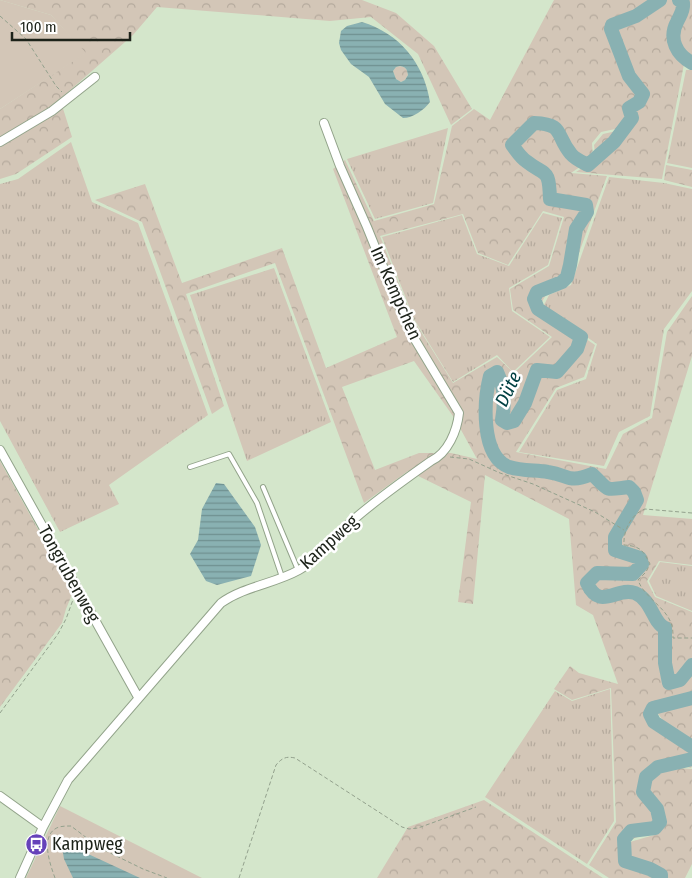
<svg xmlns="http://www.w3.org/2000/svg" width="692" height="878" font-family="'Fira Sans Condensed',sans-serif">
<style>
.grass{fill:url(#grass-tufts)}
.forest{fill:url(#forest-crowns);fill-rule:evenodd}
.park{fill:#d3c6b7}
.water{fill:url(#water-rules);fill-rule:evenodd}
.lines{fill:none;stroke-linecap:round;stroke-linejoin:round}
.river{stroke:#89b1b2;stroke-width:14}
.lane-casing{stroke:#92a38a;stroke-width:6}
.street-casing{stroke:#92a38a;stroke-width:10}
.path{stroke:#93a18d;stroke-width:1;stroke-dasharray:4 2.5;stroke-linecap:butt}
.lane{stroke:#fff;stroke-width:4}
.street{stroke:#fff;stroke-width:8}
.labels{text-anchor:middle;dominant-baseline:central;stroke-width:5;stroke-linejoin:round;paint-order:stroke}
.street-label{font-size:18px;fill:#1c2219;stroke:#fff}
.poi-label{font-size:18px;fill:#1c2219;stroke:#fff;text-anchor:start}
.water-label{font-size:19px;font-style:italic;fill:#004042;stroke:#fff}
</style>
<defs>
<pattern id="grass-tufts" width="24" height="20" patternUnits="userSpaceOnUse" patternTransform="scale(1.25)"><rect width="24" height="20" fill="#d3c6b7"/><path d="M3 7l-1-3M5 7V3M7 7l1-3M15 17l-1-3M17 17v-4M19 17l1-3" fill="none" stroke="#b5aa9d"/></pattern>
<pattern id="forest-crowns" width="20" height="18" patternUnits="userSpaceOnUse" patternTransform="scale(1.25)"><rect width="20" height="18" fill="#d3c6b7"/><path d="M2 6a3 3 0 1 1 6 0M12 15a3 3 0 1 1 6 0" fill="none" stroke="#b5aa9d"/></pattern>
<pattern id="water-rules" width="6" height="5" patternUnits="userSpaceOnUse" patternTransform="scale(1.25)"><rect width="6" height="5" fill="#89b1b2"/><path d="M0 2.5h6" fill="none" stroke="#6f9090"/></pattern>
</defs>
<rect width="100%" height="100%" fill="#d4e6cb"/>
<!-- grass -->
<path class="grass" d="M686,70h6v98l-25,-5z
M448,128l-15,75 -58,16 -28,-60z
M71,142l21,60 46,21 70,192 -99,70 10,19 -59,28 -60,-111v-237l18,-5z
M609,177l55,6 28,6v102l-28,38 -14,87 -31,16 -15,34 -85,-14 38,-62 29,-11 11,-35 -54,-37 6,-12 22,-10z
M543,213l19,5 -14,47 -39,23 3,23 38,26 -37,35 -16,-17 -44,27 -39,-63 -32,-82 80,-22 15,39 32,12z
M274,268l57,154 -84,39 -57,-166z
M660,562l32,4v45l-36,-15 -7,-15z
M610,689l4,132 -27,43 -102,-67 70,-106 17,10z"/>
<!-- forest -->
<path class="forest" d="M0,0h362l34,13 38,33 38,63 -21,16 -33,-71 -47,-37 -41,4 -173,-14 -24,28 -73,64 12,38 -56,37 -16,5v-70l85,-56 -34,-38z
M554,0h107l-41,19 -12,15 10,11 10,25 15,18v9l-7,2 -6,9 3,9 -2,6 -11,5 -19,4 -9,11 1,15 -22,15 36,3 -39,107 -21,10 -8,14 56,38 -11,32 -28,11 -40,64 90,17 17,-35 29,-16 15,-86 25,-36v60l-49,159 49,4v46l-33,-4 -12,20 8,16 37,15v82l-15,5 -23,12 11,15 27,19v21l-1,2c-18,-4 -28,1 -43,10l-2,9 8,15 1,29 -26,9 -6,11 11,15 27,6 3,6h-55l-20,-13 27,-43 -5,-134 -39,12 -18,-11 16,-23 9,7 39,11 -25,-69 -17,-10 -7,-86 -84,-44 -12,129 -15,-2 13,-100 -63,-31 -44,32 -89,-240 -89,31 38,112 -12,8 -70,-192 -47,-22 50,-16 37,99 100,-35 44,120 71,-31 -64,-168 12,-9 29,61 60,-17 18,-78 22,-17 16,11zM543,211l21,6 -15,49 -39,23 3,21 39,27 -38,36 -17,-16 -44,26 -40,-64 -33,-83 83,-22 15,39 30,12zM414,361l41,58 22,40 -26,-6h-32l-44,17 -33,-83z
M665,0h12l2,8c-9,17 -10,39 5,53v3l-22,115 -86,-7 20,-13 -2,-14 9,-11 22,-5 8,-5 1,-7 -2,-7 5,-8 7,-4v-10l-17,-23 -8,-23 -8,-7 8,-12 31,-17z
M678,0h14v61l-12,-8 -4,-9 -1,-25 6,-11z
M400,66c6,1 7,3 8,9l-3,5 -4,2 -5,-3 -3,-8 3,-4z
M666,165l26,5v17l-28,-7z
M0,461l73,131 -7,17 -4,14 -62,84z
M692,697v45l-24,-15 -12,-16 19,-9z
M679,768l13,1v95l-7,14h-19l-2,-6 -4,-3 -27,-7 -7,-11 4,-9 24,-7 3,-4c1,-9 1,-19 -2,-28 -1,-5 -5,-9 -6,-15 -3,-15 19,-17 30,-20z
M484,800l119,78h-226l31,-51z"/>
<!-- park -->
<path class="park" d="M0,0l51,15 35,38 -86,56z
M60,806l142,72h-176z"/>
<!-- water -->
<path class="water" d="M362,22c37,11 62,41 68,80 -6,8 -17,16 -27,16l-18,-14 -16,-27 -18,-13 -10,-14 -2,-7 2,-12 6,-5zM400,66c6,1 7,3 8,9l-3,5 -4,2 -5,-3 -3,-8 3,-4z
M216,483l8,1 31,43 6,18 -10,31 -34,9 -11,-4 -16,-27 8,-14 4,-31z
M68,843h7l11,10 54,25h-67l-9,-19 -2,-12z"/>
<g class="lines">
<!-- river -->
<path class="river" d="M660,0l-24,16 -24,9 -1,4 18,47 14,18 -4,8 -10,6 3,10 -18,24 -26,23c-6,-3 -13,-6 -17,-11 -16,-19 -6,-30 -37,-31l-22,22c4,5 8,12 14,16 20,16 23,6 24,38l36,6 1,7 -11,17 -6,36 -3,12 -5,5 -25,10 -3,7 4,10 43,28 -4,12 -20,23 -20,-2 -12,33 -11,18 -7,2 -5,-3c3,-18 3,-32 -5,-48l-7,4c-6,24 -10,80 19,91 12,4 27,3 39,5 22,3 19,12 44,2 19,18 11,16 37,13l5,5 3,8 -22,37v13l25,8 2,6 -9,10 -36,-1 -10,10c13,29 30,3 48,10 17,7 18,30 30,35v35l4,20 11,-3 12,-15
M679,0l4,3c1,8 -3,12 -6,19 -9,17 0,33 15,41
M692,698l-39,10 -3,6 4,8 38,25
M661,878v-3l-11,-6 -25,-8 -1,-22 7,-8 24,-3 5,-6 -3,-13 -14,-17 3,-15 12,-10 34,-8"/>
<defs>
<path id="lane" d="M190,467l39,-13 28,49 25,74
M263,487l35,83"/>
<path id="street" d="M0,142l52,-31 43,-34
M0,450l138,247
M0,796l43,31
M20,878l23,-51 25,-47 153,-177c24,-17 53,-19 78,-33 21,-12 36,-33 53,-49 25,-22 52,-41 79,-60 17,-8 26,-30 28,-48l-51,-85 -41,-101 -27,-61 -16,-43"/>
</defs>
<!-- lane casing -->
<use href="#lane" class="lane-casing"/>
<!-- street casing -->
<use href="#street" class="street-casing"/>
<!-- path -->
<path class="path" d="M0,16l26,23 30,47 6,6
M450,457l19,2 31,14 33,11 62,28 29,18
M692,513l-47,-4c-14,5 -22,22 -21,36 16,1 19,5 26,19l-4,8 -8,8c6,18 29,27 34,46 1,4 1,8 1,12h19
M0,713l58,-79 8,-15 8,-22
M55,878c-5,-14 -16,-44 4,-51 4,-1 8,-1 12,-1l29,22 43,21 24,9
M239,878l37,-113c6,-7 10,-9 19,-7l107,69 7,2 9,-1 58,-21"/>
<!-- lane -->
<use href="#lane" class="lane"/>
<!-- street -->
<use href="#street" class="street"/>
</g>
<!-- icons -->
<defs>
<symbol id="bus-disc" viewBox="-11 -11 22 22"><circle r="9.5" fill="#6642ba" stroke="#fff"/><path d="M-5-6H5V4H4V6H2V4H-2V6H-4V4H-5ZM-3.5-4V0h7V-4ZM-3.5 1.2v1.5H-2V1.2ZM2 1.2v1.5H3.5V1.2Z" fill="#fff"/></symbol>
</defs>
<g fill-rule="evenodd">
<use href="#bus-disc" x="24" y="832" width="25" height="25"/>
</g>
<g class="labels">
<!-- street labels -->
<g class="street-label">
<text transform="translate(396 293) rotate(66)">Im Kempchen</text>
<text transform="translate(329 542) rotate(-42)">Kampweg</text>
<text transform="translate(69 574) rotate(61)">Tongrubenweg</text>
</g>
<!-- poi labels -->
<g class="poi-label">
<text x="52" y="844">Kampweg</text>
</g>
<!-- water labels -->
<g class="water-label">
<text transform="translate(508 389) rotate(-64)">Düte</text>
</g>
</g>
<!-- scale -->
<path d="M12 32v8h118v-8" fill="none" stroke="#1c2219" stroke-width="2.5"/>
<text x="20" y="32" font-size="15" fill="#1c2219" stroke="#ffffff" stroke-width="4" paint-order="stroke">100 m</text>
</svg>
